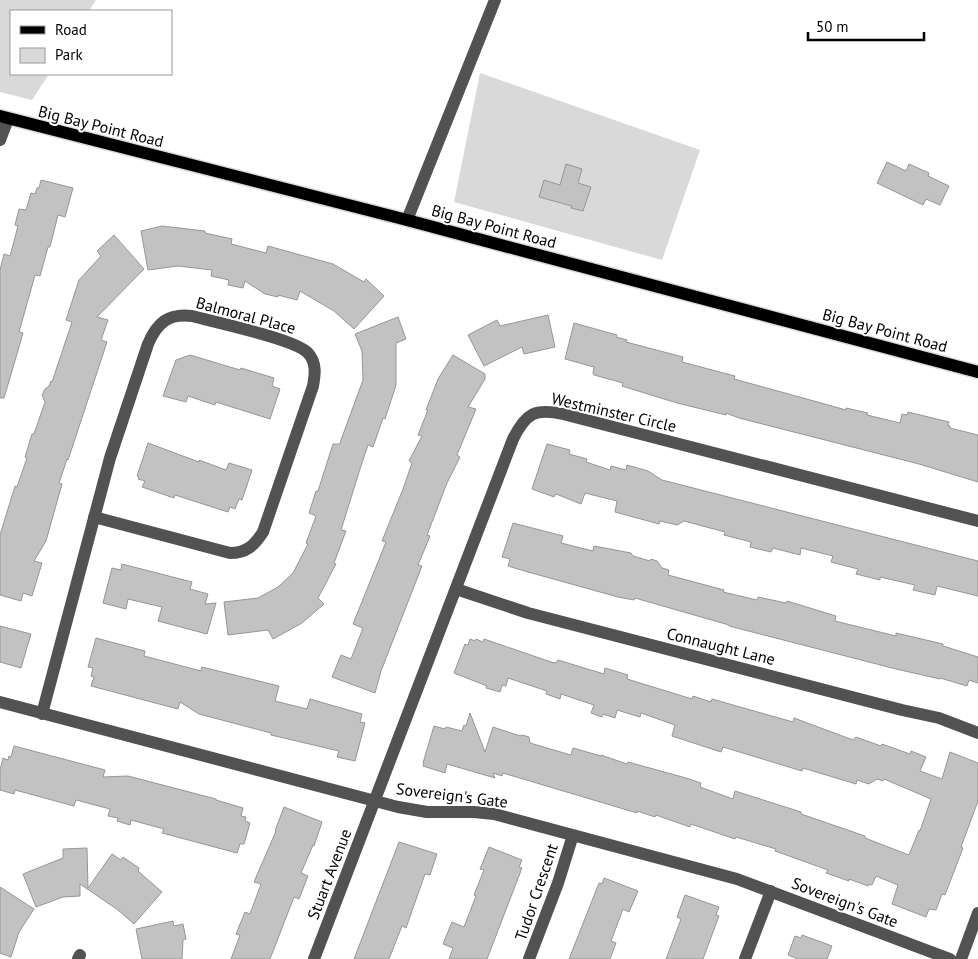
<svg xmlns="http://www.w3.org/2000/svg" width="978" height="959" font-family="'PT Sans',sans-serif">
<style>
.green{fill:#d9d9d9}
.building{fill:#c2c2c2;stroke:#969696}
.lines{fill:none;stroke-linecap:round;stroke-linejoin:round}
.major-casing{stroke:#dbdbdb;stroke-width:15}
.minor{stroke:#525252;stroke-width:12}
.major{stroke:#000;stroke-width:12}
.labels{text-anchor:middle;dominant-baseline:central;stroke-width:4;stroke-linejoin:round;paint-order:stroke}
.street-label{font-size:16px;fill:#000;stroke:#fff}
</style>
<rect width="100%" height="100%" fill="#fff"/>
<!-- green -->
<path class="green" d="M0,0h96l-7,11h-78v63h38l-17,26 -32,-8z
M480,73l220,77 -38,110 -208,-58z"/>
<!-- building -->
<path class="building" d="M887,162l19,9 3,-7 20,9 -1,3 21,10 -9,19 -14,-6 -3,6 -46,-22z
M566,164l16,5 -4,14 13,4 -8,24 -12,-3 1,-2 -33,-9 5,-17 16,5z
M41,180l32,8 -8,29 -7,-2 -8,32h-2l-8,29 -5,-1 -16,57 4,1 -4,14 -15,51h-4v-128l4,-16 6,2 8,-30 -3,-1 4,-16 7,1 5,-17 4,1 2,-6h2z
M162,226l43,5v2l27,6 -1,5 35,9 2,-7 65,18 31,18 2,-3 18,17 -30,33 -20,-18 -34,-20 -3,9 -19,-5v2l-13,-3 -20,-13 -2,7 -15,-3 1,-5 -18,-4 1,-6 -34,-4 -30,4 -7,-39z
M114,235l30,34 -47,48 11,3 -7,20 6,2 -39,118 -1,-1 -8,24 3,1 -16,57 -12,20 8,2 -10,33 -9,-3 -2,8 -21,-6v-60l15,-49 2,1 10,-29 -2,-1 7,-23h2l11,-32 -3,-7 3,-6 4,-3 2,-5 1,1 20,-60 -6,-2 13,-40 22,-24 -4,-5z
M548,315l7,32 -31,7 -2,-7 -38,19 -16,-31 29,-15 3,6z
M398,317l8,22 -10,4v42l-11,34 -2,-1 -10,29 -5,-2 -8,24 -19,61 5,1 -12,32 2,1 -18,34 6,6 -22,19 -29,16 -5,-9 -40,5 -4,-33 34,-4 20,-11 15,-14 15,-29 -2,-1 10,-27 -7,-3 7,-22h2l15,-47h7l1,-4 22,-60 -1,-29 -7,-17z
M574,323l43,12 -1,2 11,3 -1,2 57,15 -1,5 53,14 -1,3 80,22 32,9v-2l22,5 -1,2 33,8 2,-9 5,1 1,-3 41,10 -1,4h2v2l28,7v47l-59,-18 -180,-46 -13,-5v2l-49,-12 -55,-17 1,-3 -29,-8 -1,-2 1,-6 -29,-8z
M190,355l50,15 1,-2 33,10 -2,8 8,3 -10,30 -54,-17 -1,3 -27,-9 -2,6 -23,-6 13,-36z
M453,355l32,19v5l-17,28 8,2 -19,46 3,2 -13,26 -20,52 3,1 -12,29 4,1 -41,105 -6,22 -43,-16 9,-22 10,4 12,-31 -10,-4 33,-82 -4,-1 21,-52 9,-26 -3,-2 13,-25 -4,-1 10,-25h-2l12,-31z
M148,443l51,19v-2l27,10 3,-7 23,7 -10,30 -3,-1 -4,10 -5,-2 -2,5 -53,-17 -1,3 -32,-11 3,-6 -7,-2 1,-2 -2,-1z
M547,444l23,6 -1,4 18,5 -1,3 24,8 1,-4 15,4 1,-5 21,6 14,9 316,81v35l-41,-10 -2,9 -22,-5 2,-5 -35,-8v3l-24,-6 2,-5 -27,-7 2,-6 -32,-8 -1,7 -27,-7 -2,4 -21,-5 1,-5 -27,-7 1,-3 -41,-11 -7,4 -17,-4 -1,3 -44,-12 2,-11 -32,-8 -4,11 -25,-10 -2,3 -22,-8z
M513,523l50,13 -2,7 32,8 1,-5 37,7 2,3 17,5 1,-2 6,2 5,7 7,2 -1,5 56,15 -1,2 34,8 1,-3 28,6 1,-2 49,15 -1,5 61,15v-3l47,11v2l35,11v26l-9,-3 -2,6 -27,-8v1l-44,-10 -167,-43v-1l-94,-27 -1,2 -16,-3 -90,-25 -20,-6 2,-7 -8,-2z
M122,564l70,18 -2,7 18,5 -3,10 11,-1 -9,31 -49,-13 4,-14 -34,-8 -2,10 -23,-6 9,-35 9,2z
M0,626l31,8 -10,34 -21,-6z
M96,638l49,13 -1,5 57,15 1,-4 77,19 -4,15 32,8 3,-10 52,15 -2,8 5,1 -10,38 -18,-4 2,-6 -68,-16v-2l-72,-19 -19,-12 -2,7 -87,-23 3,-9 -3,-1 2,-8 -5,-1z
M470,639l5,2 1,-2 7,3 1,-3 70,24 3,-1 1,-2 46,14 1,-6 23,7 -1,4 65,20 1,-3 18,6 1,-3 81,23 1,-4 59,22 3,-3 25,9 1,-2 28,10 1,-3 15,6 -6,14 22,8 8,-27 28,11v38l-17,46 2,1 -18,47 -3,-1 -6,16 -7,-1 -3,8 -34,-13 6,-19 -22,-9 -4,9 -3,-1 -1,2 -19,-7v2l-23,-8 2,-3 -53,-19 1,-2 -40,-12 -1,2 -44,-15 -1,3 -34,-12 -1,2 -18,-6v2l-134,-40 -1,3 -9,-3 2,5 -48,-14 -2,9 -22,-7 1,-3h-1l11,-37 11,3 1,-2 16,4 2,-6 2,1 4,-13 15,39 8,-25 27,9 2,-1 7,2 1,6 41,12 2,-7 28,8v-1l26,9 1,-2 58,16 15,5 -1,4 33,12 2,-8 66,21v2l64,22v2l44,17 10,-25 1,1 11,-32 -47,-20 -1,2 -6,-2 -8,5 -12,-4 -1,4 -53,-16 -1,3 -79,-24 -2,5 -49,-16 3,-11 -34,-12 -1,4 -23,-7 -2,8 -12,-4 -1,3 -11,-4 3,-8 -33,-11 -1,5 -14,-5 1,-3 -39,-13 -2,8 -4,-1 -2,7 -14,-4 1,-2 -33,-13 11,-29 3,1z
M14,746l91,24 -2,7 25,-1 88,23v1l27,8 -2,8 5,1 -1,4 5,2 -6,21h-4l-3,9 -75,-20 2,-4 -33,-9 -1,5 -13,-4 1,-3 -10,-2 2,-7 -34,-9 -2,6 -59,-16 -1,4 -14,-4v-20l3,-12 5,2 1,-4 2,1z
M284,807l38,15 -8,24 -1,-1 -12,28 7,3 -9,23 -5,-2 -24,62h-39l9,-24 -4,-1 9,-22 5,2 11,-30 -7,-2 22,-51h-1z
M399,842l38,12 -7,21 -5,-1 -19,54 -4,-2 -13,33h-35z
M489,847l33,13 -3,7 3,1 -35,91h-38l4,-11 -10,-4 9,-22 12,5 12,-31 -2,-1 10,-25 -4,-1z
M87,848l1,40 24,-34 9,6 2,-3 16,11 -1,3 24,21 -28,32 -16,-14 -38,-26v12l-17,1 -27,10 -13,-33 40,-16v-9z
M604,878l34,13 -9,21 -6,-3 -12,32 5,2 -6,16h-41l30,-76 3,1z
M0,887l34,22 -15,23 -8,25 -11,-4z
M685,895l34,12 -3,8 3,1 -16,43h-37l15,-40 -4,-2z
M173,921l1,5 9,-2 3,15 -3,1 -1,19h-40l-6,-30z
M802,935l30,11 -5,13h-29l-10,-4 7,-19 6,2z"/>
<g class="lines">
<defs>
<path id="major" d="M0,116l407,104 571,152"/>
</defs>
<!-- major casing -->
<use href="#major" class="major-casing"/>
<!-- minor -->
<path class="minor" d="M0,140l8,-21
M407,220l88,-220
M456,589l72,24 374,97 37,8 39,15
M0,702l398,105 29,5h47l20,2 243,65 213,80
M42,714l68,-256 38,-114c9,-21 20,-31 44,-28 22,6 104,23 116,37 9,10 7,22 5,33l-50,146c-9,14 -17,21 -33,21l-136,-36
M78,959l2,-4
M314,959l199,-520c13,-26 22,-31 50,-25l415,107
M529,959l29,-76 15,-48
M745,959l26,-68
M961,959l17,-46"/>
<!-- major -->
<use href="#major" class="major"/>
</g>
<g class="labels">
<!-- street labels -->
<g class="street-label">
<text transform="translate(101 126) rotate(14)">Big Bay Point Road</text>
<text transform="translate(494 226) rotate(15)">Big Bay Point Road</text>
<text transform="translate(246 315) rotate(15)">Balmoral Place</text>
<text transform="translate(885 330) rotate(15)">Big Bay Point Road</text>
<text transform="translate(614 412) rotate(13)">Westminster Circle</text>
<text transform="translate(721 646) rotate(14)">Connaught Lane</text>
<text transform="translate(452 795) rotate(7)">Sovereign's Gate</text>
<text transform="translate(329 874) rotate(-69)">Stuart Avenue</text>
<text transform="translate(536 892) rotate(-71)">Tudor Crescent</text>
<text transform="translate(845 902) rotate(21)">Sovereign's Gate</text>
</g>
</g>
<!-- legend -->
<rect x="10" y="10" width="162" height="65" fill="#ffffff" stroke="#999999"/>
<rect x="20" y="26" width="25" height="8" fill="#000000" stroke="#999999"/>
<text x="55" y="35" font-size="15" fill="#000000">Road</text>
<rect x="20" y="48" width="25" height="15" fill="#d9d9d9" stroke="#999999"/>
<text x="55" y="60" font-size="15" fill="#000000">Park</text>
<!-- scale -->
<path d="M808 32v8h116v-8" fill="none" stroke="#000000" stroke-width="2.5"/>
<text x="816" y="32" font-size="15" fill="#000000" stroke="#ffffff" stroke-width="4" paint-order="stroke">50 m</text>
</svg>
